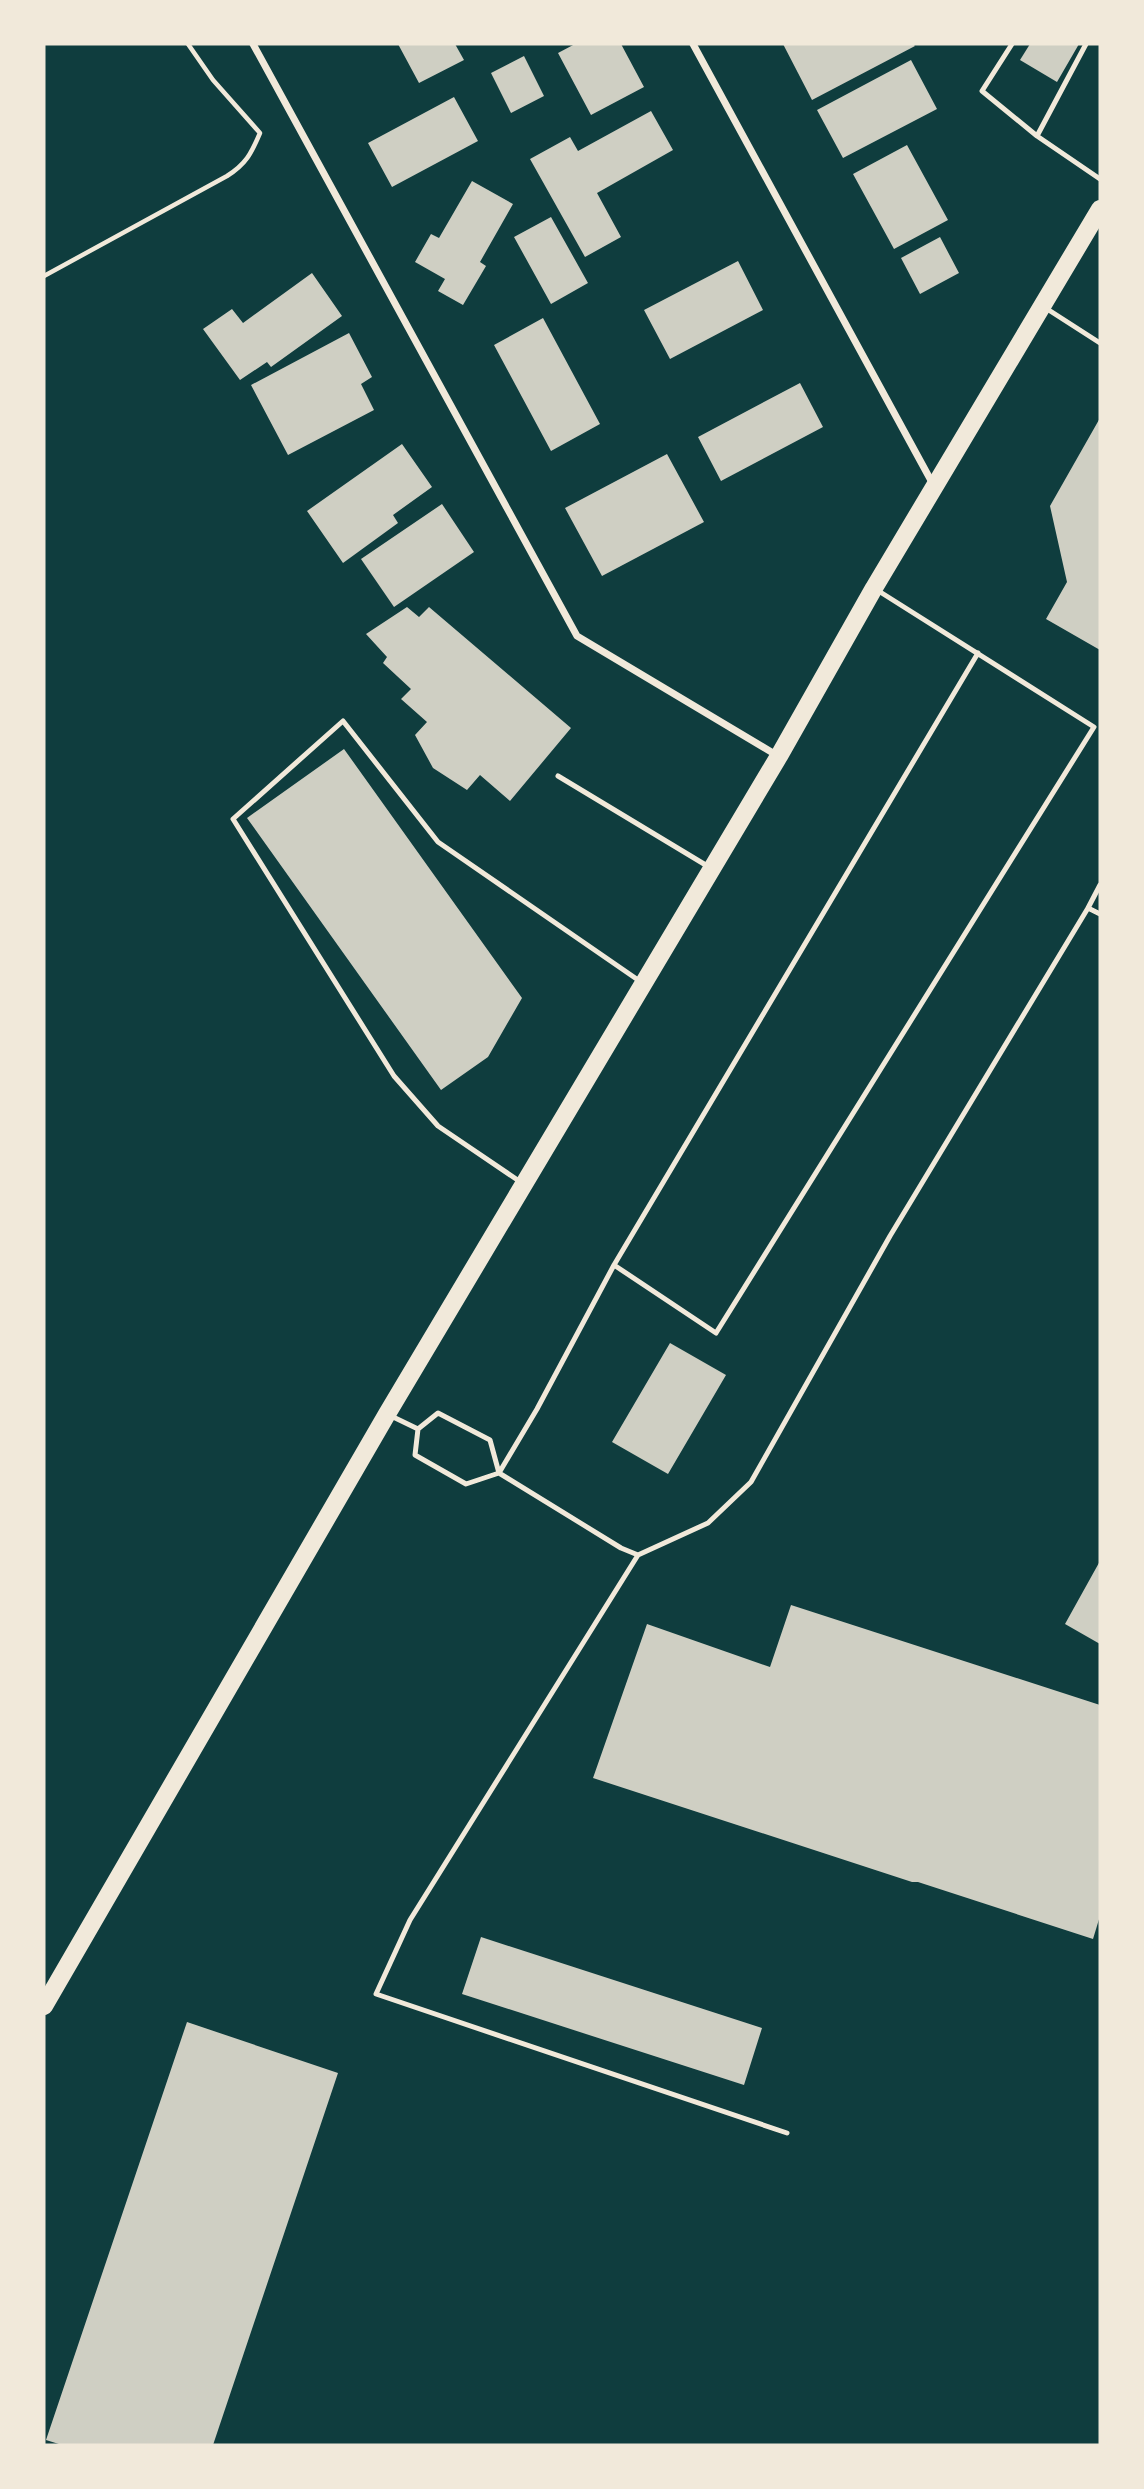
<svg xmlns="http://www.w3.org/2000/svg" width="1144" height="2489" font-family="'Noto Sans',sans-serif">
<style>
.building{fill:#cfcfc3}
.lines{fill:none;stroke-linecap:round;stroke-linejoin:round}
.path{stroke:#f1e9da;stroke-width:4.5}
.service{stroke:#f1e9da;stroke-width:5}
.minor{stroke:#f1e9da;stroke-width:7}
.primary{stroke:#f1e9da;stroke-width:18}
</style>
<rect width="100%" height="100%" fill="#0f3d3e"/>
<!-- building -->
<path class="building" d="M398,44h57l9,16 -45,23z
M575,44h46l23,43 -53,28 -33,-62z
M783,44h130l2,2 -103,54z
M1030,44h49l-22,38 -37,-22z
M524,56l20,40 -33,17 -20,-40z
M911,60l26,49 -94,49 -26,-48z
M454,97l24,44 -86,46 -24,-44z
M651,111l22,39 -76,43 24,44 -36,20 -55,-98 40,-22 8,14z
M907,145l41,75 -54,29 -41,-75z
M472,181l41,23 -33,58 6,4 -23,39 -25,-14 7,-12 -30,-17 16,-28 8,4z
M551,217l37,66 -37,21 -37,-67z
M940,237l19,36 -39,21 -19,-36z
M738,261l25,49 -93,49 -26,-49z
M312,273l30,43 -71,51 -4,-5 -27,18 -37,-51 29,-20 11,14z
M543,318l57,106 -49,27 -57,-106z
M349,333l23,44 -11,7 13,26 -86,45 -37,-70z
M800,383l23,44 -102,54 -23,-44z
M1100,418v232l-54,-31 21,-37 -17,-76z
M402,444l30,43 -39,28 5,8 -55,40 -36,-52z
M667,454l37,68 -102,54 -37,-68z
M442,504l32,48 -80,55 -33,-48z
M407,607l12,10 10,-10 142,121 -61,73 -30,-26 -13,15 -34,-22 -18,-33 12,-13 -26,-23 10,-10 -28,-26 4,-6 -21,-23z
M344,749l178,249 -34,59 -47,33 -194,-272z
M670,1343l56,32 -58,99 -56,-32z
M1100,1561v83l-35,-20z
M791,1605l309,100v211l-7,23 -175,-57h-6l-319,-104 54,-154 123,43z
M481,1937l281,91 -18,57 -282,-91z
M187,2022l151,51 -125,372h-151l-16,-5z"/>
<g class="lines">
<!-- path -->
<path class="path" d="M44,276l183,-100c19,-12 24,-22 33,-43l-47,-53 -25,-36"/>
<!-- service -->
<path class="service" d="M1012,44l-30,47 55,45 63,43
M1037,136l49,-92
M1044,307l56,36
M558,776l151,91
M1100,885l-12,23 12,6
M522,1183l-84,-57 -44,-50 -161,-257 110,-98 95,121 203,140
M614,1265l102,68 378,-606 -217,-137
M389,1415l29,14
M638,1555l-17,-7 -122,-75 -9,-33 -52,-27 -20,16 -3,26 51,29 33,-11 38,-64 77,-144 364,-612
M787,2133l-411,-139 34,-74 228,-365 70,-32 43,-41 139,-246 198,-328"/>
<!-- minor -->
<path class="minor" d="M253,44l324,592 201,120
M693,44l241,442"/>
<!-- primary -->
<path class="primary" d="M44,2006l343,-592 392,-658 95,-168 226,-379"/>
</g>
<!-- border -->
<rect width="1144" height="2489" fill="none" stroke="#f1e9da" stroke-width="91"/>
</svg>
